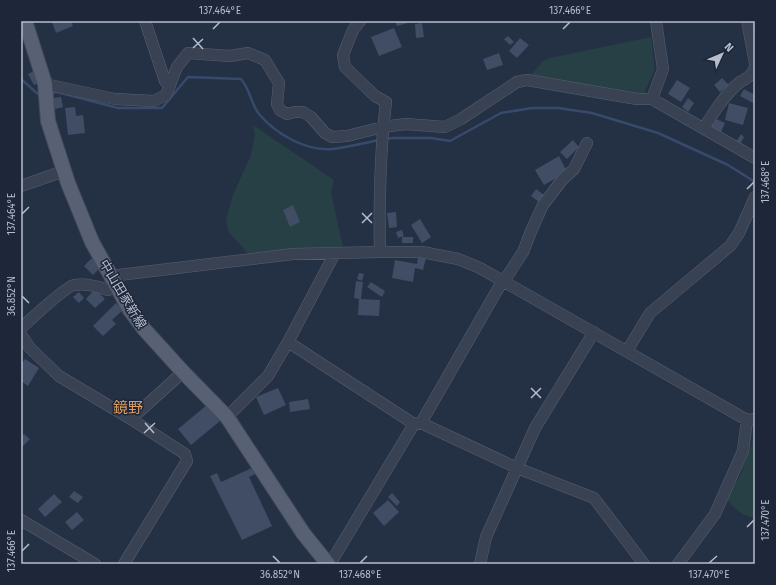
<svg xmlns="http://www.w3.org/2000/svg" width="776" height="585" font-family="'Fira Sans','Noto Sans JP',sans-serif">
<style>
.green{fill:#274045}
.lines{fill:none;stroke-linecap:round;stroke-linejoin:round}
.stream{stroke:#374a6c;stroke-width:2.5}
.building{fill:#404d64}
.minor-casing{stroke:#576071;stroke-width:12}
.major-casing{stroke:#434b5d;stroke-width:16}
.minor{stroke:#394253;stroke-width:11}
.major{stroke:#576173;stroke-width:14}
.ticks{fill:none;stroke:#b6becd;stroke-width:1.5}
.labels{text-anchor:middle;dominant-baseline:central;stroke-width:3;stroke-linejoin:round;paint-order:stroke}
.street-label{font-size:13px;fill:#b6becd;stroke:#1e2739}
.quarter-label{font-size:15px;fill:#de9e60;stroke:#1e2739}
.neatline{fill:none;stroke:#b6becd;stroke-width:1.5}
.ticks-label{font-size:10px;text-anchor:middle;fill:#b6becd}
</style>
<rect width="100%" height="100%" fill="#243044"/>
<!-- green -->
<path class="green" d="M651,37l4,32 -11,25 -114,-18 13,-15 7,-3z
M253,125l81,55 -3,12 12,55 -93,9 -22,-25 -2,-11 7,-25 18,-40 4,-21z
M755,433v85c-12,-2 -22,-9 -28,-19l15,-27z"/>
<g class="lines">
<!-- stream -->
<path class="stream" d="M21,79l17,15h2
M49,93l8,-1 61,16h44l26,-31 53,2c9,10 10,25 18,35 17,20 46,37 73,35 16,-2 32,-6 48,-9
M385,139l7,-1h39l19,3 51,-28 31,-5h26l34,5 66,20 70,32 27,17"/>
</g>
<!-- building -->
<path class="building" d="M55,21h16l2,5 -17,7 -4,-11z
M395,21h20l-18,5z
M422,23l2,14 -8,1 -1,-14z
M394,28l8,19 -23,9 -8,-19z
M508,36l6,6 -4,3 -6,-6z
M520,38l9,7 -12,13 -8,-7z
M499,53l4,12 -16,5 -4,-11z
M34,71l5,12 -5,2 -6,-11z
M722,78l7,7 -9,7 -6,-7z
M677,80l13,8 -9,14 -13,-8z
M744,89l11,6 -2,8 -13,-7z
M61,97l2,10 -8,2 -2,-11z
M688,98l6,5 -6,9 -6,-5z
M729,103l19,5 -5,17 -18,-5z
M75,107l1,9 7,-1 2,18 -17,2 -3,-27z
M714,118l11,5 -4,9 -11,-6z
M741,134l3,3 -4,7 -4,-2z
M573,140l6,7 -12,12 -7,-7z
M559,156l8,16 -23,13 -9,-15z
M536,189l8,6 -5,7 -8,-6z
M293,205l7,17 -10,5 -7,-17z
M396,212l1,15 -8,1 -2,-15z
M420,219l11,18 -9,6 -11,-18z
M402,230l2,6 -6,2 -2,-6z
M402,237h11v6h-11z
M418,256l8,2 -3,12 -8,-2 -2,14 -21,-4 3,-18 22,4z
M92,258l9,9 -8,8 -9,-9z
M359,273l5,1 -2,7 -5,-2z
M356,281l7,1 -2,17 19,1 -1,16 -21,-1 1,-16 -5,-1z
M371,282l14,9 -3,6 -15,-10z
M95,289l10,10 -10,9 -9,-9z
M79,292l5,6 -5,5 -6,-6z
M116,303l7,7 -11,10 4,4 -13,12 -10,-10z
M25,359l14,9 -11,18 -7,-5v-17z
M278,388l8,17 -22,10 -8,-18z
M308,399l2,10 -20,3 -1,-10z
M207,405l13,16 -29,24 -13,-16z
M24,434l6,5 -9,9v-11z
M254,467l3,6 -8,4 23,49 -30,14 -32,-64 7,-3 4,9z
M74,491l9,6 -5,6 -9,-6z
M392,493l8,9 -3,4 -9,-9z
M54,494l8,8 -17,15 -7,-8z
M388,500l11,12 -15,14 -11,-13z
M77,512l7,8 -12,10 -7,-8z"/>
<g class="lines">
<defs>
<path id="minor" d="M145,21l20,60 5,5
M360,21l-7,9 -10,25 2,12 30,29 11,6c-6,50 -7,100 -6,150
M747,21l8,42
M45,84l70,15 39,2 12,-6 11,-28 11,-14 42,3 18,-3 17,7 14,23 -2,21 3,6 7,4 8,-2h8l8,5 14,16 7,4 15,-1 36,-9 23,-3 39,3 16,-8 56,-37 10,-2 110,19h15l103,59
M652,99l11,-30 -7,-48
M704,128c10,-16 21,-34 36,-46 7,-4 13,-7 15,-15
M21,186l43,-15
M21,328c9,-8 44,-41 53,-43 12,-2 23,1 34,5l11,-15 174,-21 87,-2h42l36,7 22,9 267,152 8,-1
M21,335l9,13 29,28 72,43 52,-47
M288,342l126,82 7,-1 96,45 77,30 50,66
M627,351l23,-38 80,-67 9,-13 16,-36
M227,417l41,-41 20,-34 47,-89
M421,423l82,-143 5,-5 15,-23 9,-23 11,-24 19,-25 12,-11 13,-26
M21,520l74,44
M124,564l63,-103 -2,-7 -54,-35
M326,564l7,-5 81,-135
M480,564l6,-27 49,-109 59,-96
M678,564l37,-50 28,-63 4,-31"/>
<path id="major" d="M25,21l20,63 3,37 20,62 24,59 38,68 14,19 39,43 44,45 76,116 25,31"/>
</defs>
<!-- minor casing -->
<use href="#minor" class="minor-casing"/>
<!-- major casing -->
<use href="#major" class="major-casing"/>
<!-- minor -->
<use href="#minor" class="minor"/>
<!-- major -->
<use href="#major" class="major"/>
</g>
<!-- ticks -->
<path class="ticks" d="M213,29l7,-7M563,29l7,-7M193,38l10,11M193,48l10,-9M747,189l7,-7M362,213l10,10M22,214l7,-7M362,223l10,-10M22,296l7,7M531,388l10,10M531,398l10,-10M145,423l9,10M144,433l11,-10M747,527l7,-7M22,551l7,-7M273,556l7,7M360,563l7,-7M709,563l8,-7"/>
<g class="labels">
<!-- street labels -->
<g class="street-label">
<text transform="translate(123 294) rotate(59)">中山田家新線</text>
</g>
<!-- quarter labels -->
<g class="quarter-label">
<text x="128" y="408">鏡野</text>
</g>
</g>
<!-- border -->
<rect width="776" height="585" fill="none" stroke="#1e2739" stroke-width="44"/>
<!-- north arrow -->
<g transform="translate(722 54) rotate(46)" stroke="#1e2739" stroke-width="3" paint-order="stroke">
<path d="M0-3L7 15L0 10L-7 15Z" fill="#b6becd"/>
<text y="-6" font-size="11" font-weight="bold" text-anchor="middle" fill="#b6becd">N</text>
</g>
<rect x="22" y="22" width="732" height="541" class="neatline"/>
<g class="ticks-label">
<text x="220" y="14">137.464°E</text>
<text x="570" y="14">137.466°E</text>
<text transform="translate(765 182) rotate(-90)" y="4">137.468°E</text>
<text transform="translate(11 214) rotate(-90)" y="4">137.464°E</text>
<text transform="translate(11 296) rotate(-90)" y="4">36.852°N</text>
<text transform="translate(765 520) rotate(-90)" y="4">137.470°E</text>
<text transform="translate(11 551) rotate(-90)" y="4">137.466°E</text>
<text x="280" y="578">36.852°N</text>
<text x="360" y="578">137.468°E</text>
<text x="709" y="578">137.470°E</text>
</g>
</svg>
